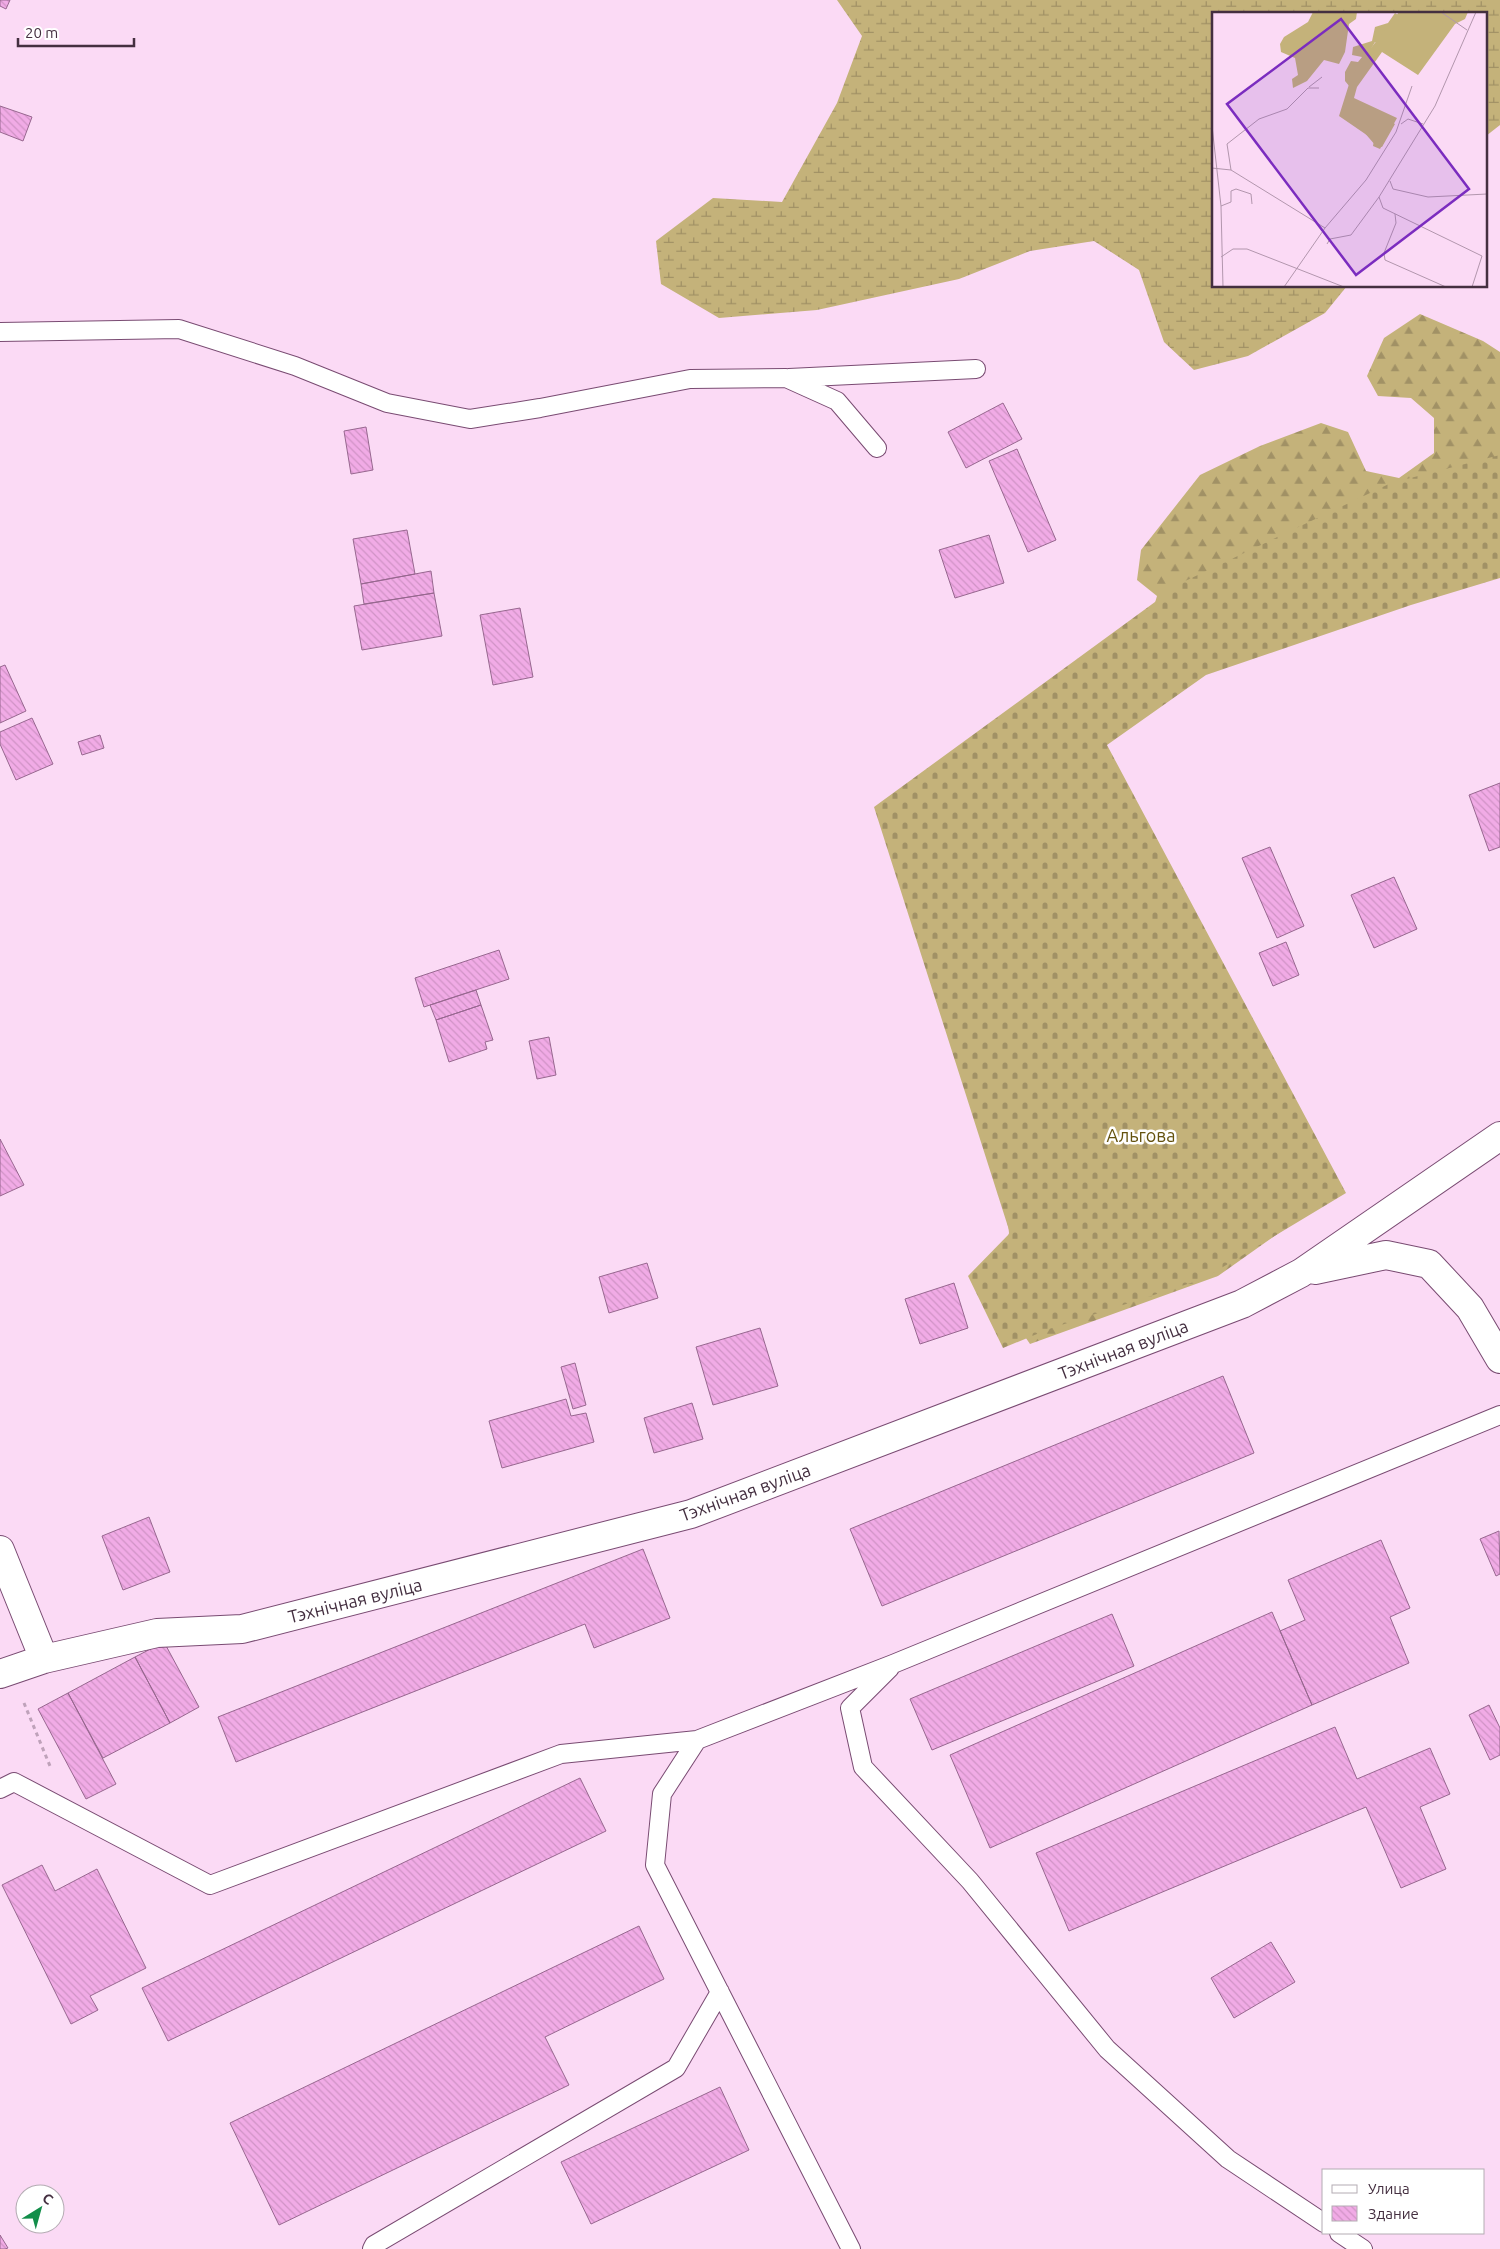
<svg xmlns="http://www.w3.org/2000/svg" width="1500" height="2249" font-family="Ubuntu,sans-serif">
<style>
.forest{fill:url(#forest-firs)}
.wetland{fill:url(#wetland-marsh)}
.cemetery{fill:url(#cemetery-stones)}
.building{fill:url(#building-back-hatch);stroke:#97678f}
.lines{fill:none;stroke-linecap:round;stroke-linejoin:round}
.service-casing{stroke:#794b72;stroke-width:20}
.minor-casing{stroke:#794b72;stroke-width:30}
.path{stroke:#bfa2ba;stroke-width:3;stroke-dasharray:4 4;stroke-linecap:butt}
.service{stroke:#fff;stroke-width:18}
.minor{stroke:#fff;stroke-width:28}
.labels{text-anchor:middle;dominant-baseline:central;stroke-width:5;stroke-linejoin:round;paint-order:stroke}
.park-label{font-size:18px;fill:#64520e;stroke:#fff}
.street-label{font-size:18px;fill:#442f40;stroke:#fff}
.inset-road{fill:none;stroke:#b296ad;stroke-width:1}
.view{fill:#7b2cbf;fill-opacity:0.15;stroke:#7b2cbf;stroke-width:2.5}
.inset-edge{fill:none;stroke:#442f40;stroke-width:2.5}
</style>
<defs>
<pattern id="forest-firs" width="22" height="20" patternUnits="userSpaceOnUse" patternTransform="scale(1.25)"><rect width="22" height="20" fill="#c4b27a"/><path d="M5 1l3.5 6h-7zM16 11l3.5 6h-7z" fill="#a19165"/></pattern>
<pattern id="wetland-marsh" width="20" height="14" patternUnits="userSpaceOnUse" patternTransform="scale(1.25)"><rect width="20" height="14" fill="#c4b27a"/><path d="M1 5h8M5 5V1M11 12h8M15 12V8" fill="none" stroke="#a19165"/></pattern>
<pattern id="cemetery-stones" width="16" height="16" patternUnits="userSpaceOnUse" patternTransform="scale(1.25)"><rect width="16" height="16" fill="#c4b27a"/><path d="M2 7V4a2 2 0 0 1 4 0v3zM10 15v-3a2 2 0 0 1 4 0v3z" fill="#a19165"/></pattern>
<pattern id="building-back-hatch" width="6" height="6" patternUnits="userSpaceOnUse" patternTransform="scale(1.25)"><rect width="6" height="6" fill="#f1abe6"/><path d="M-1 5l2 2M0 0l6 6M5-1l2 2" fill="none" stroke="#d093c6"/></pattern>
</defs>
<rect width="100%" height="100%" fill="#fbdaf5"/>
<!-- forest -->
<path class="forest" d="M1420,314l63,27 17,11v214l-247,35 -167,150 197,479 -65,46 -188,68 -36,-53 15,-58 -8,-81 -51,-387 195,-129 12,-40 -20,-16 4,-30 59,-75 60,-29 61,-23 27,9 18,39 33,7 35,-25v-35l-23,-20 -33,-2 -11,-20 17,-38z"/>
<!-- wetland -->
<path class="wetland" d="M837,0h663v125l-14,11v-122h-272v272h133l-22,27 -77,43 -54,14 -30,-28 -25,-72 -45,-29 -64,10 -71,28 -142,31 -98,8 -58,-34 -5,-43 57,-43 69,4 55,-99 25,-67z"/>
<!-- cemetery -->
<path class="cemetery" d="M1500,455v123l-89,27 -205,70 -99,70 239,448 -143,86 -154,50 -46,19 -35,-72 42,-43 -136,-426 307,-224 210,-100z"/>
<!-- building -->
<path class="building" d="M0,0h10l-4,9 -6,-3z
M0,106l32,11 -9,24 -23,-9z
M1003,403l19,36 -56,29 -18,-36z
M366,427l7,43 -22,4 -7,-43z
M1017,449l39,91 -28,12 -39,-91z
M407,530l8,44 -54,10 -8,-45z
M989,535l15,48 -49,15 -16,-48z
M431,571l3,22 -70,11 -3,-20z
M434,593l8,43 -80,14 -8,-44z
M520,608l13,69 -40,8 -13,-70z
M5,665l21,46 -26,12v-56z
M32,718l21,46 -37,16 -16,-36v-12z
M100,735l4,13 -22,7 -4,-13z
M1500,783v64l-11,4 -20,-56z
M1270,847l34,79 -27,12 -35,-80z
M1394,877l23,52 -43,19 -23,-53z
M1286,942l13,33 -26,11 -14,-33z
M499,950l10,29 -85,28 -9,-29z
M476,990l5,15 -45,15 -6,-15z
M481,1005l12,35 -8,2 2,7 -38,13 -13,-42z
M549,1037l7,38 -19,4 -8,-38z
M0,1139l24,46 -24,11z
M647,1263l11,35 -49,15 -10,-36z
M954,1283l14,45 -48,16 -15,-45z
M760,1328l18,58 -65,19 -17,-58z
M575,1363l11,42 -13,4 -12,-42z
M1223,1376l31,77 -372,153 -32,-77z
M566,1399l5,17 15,-3 8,29 -92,26 -13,-47z
M692,1403l11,36 -49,14 -10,-35z
M149,1517l21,55 -47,18 -21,-54z
M1499,1531l1,43 -4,2 -16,-37z
M1381,1540l29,68 -20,9 19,46 -97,42 -32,-74 25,-11 -17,-40z
M643,1549l27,69 -76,30 -9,-24 -349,138 -18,-45z
M1272,1612l40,93 -322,143 -40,-93z
M1112,1614l22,52 -202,84 -22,-51z
M164,1642l35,65 -29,16 -35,-66z
M135,1657l35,66 -67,35 -35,-65z
M68,1693l48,91 -30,15 -48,-90z
M1489,1705l11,23v27l-10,5 -21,-45z
M1335,1727l22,52 73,-31 20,46 -30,13 26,62 -45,19 -35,-81 -297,124 -33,-78z
M580,1778l26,53 -438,210 -26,-53z
M42,1865l13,26 42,-22 49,99 -56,28 8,14 -27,14 -69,-139z
M639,1926l25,53 -119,58 24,48 -290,140 -49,-102z
M1271,1942l24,40 -61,36 -23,-40z
M720,2087l29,63 -158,74 -30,-62z
M0,2235l8,13 -3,1h-5z"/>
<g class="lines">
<defs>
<path id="service" d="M0,332l179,-3 116,37 92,37 83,16 70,-11 150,-29 96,-1 51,23 40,47
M789,378l187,-9
M890,1668l-40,40 13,59 107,114 137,168 121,110 96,64
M697,1740l-35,54 -7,71 196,384
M0,1789l14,-7 196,103 351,-131 136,-14 196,-76 607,-249
M1339,2233l24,16
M372,2249l2,-4 302,-177 44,-76"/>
<path id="minor" d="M1315,1270l71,-15 43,9 41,44 30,51
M0,1550l44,109 113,-26 85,-4 449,-115 551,-210 59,-31 199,-137
M0,1674l44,-15"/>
</defs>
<!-- service casing -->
<use href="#service" class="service-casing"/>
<!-- minor casing -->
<use href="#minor" class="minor-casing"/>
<!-- path -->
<path class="path" d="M24,1703l26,63"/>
<!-- service -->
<use href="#service" class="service"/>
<!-- minor -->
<use href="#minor" class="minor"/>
</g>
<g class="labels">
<!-- park labels -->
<g class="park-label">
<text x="1141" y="1135">Альгова</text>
</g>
<!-- street labels -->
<g class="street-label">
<text transform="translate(1123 1349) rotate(-21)">Тэхнічная вуліца</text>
<text transform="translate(745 1492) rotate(-20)">Тэхнічная вуліца</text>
<text transform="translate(355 1600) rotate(-14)">Тэхнічная вуліца</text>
</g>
</g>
<!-- overview -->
<g transform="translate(1212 12)">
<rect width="275" height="275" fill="#fbdaf5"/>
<path d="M183,1l3,2 -19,27h-4l-22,38 -1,19 43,25 -13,23 -6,-1 -33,-38 7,-21 -5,-6v-9l6,-11 7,1 4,-5 -10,-2 1,-8 19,-6 3,-14 13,-4z" fill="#c4b27a"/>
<path d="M101,0h44l-1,7 -7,5 -4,28 -6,12 -15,-4 -17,21 -14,7 -1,-9 6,-4 -3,-17 -14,-6 -1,-8 4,-7 24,-15z" fill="#c4b27a"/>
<path d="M187,0h69l-3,7 -10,5 -37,51 -36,-23 -25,35 -3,11 43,20 -17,31 -7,-3 1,-6 -35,-24 11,-35 10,-19z" fill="#c4b27a"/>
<path class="inset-road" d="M229,0l26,18M97,75l13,-10M189,112l7,-5 15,5M0,114l9,80 2,81M0,156l19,2 94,58 41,-48 30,-48 16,-46M19,158l-4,-26 32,-25 28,-10 21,-21h11M178,169l3,8 35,8 59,-3M167,185l4,11 99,48 -10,31M9,194l10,-4v-11l5,-2 15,5 1,10M183,202l1,9 -12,30 1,7 61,27M115,232l3,-5 21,-4 28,-38 56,-91 41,-94M9,245l12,-8h14l97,38M72,275l41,-59"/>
<path class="view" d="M129,7l128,170 -113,86 -129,-171z"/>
<rect width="275" height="275" class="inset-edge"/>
</g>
<!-- legend -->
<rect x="1322" y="2169" width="162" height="65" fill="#ffffff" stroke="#b4acb3"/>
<rect x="1332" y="2185" width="25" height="8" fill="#ffffff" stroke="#b4acb3"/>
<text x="1368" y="2194" font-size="15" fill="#442f40">Улица</text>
<rect x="1332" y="2206" width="25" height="15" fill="url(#building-back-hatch)" stroke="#b4acb3"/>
<text x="1368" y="2219" font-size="15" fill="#442f40">Здание</text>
<!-- north arrow -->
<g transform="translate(40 2209) rotate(37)"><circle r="24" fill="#ffffff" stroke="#b4acb3"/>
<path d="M0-4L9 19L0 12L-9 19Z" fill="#128e4a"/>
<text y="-8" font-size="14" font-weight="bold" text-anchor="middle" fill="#442f40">С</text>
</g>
<!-- scale -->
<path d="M18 38v8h116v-8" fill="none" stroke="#442f40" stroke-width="2.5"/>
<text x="25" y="38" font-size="15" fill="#442f40" stroke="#ffffff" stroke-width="4" paint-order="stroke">20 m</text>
</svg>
